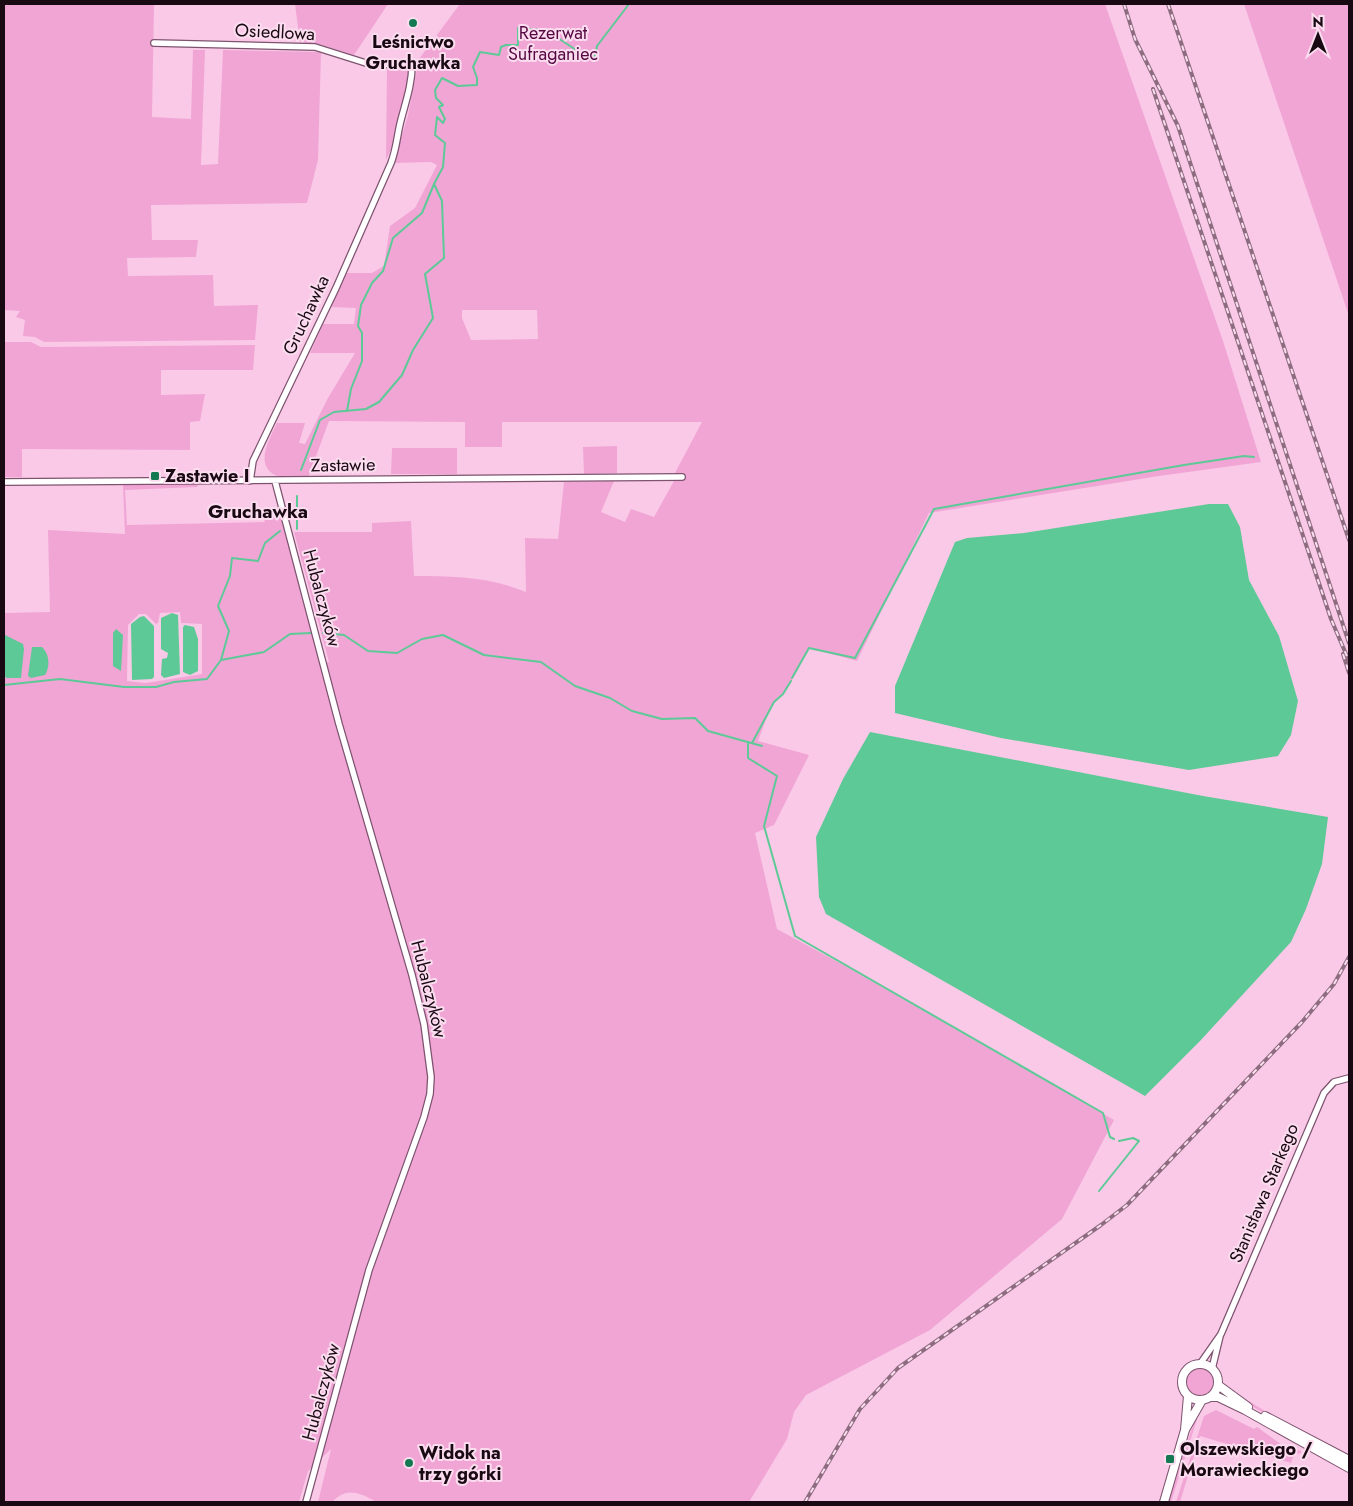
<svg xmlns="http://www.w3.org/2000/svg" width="1353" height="1506" font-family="Jost,sans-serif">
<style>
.green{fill:#f0a5d5;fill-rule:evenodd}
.water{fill:#5dc996}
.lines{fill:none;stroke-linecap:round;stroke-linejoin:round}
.stream{stroke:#5dc996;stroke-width:2}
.minor-casing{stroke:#7d536e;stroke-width:8}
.tertiary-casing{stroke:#7d536e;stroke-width:10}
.minor{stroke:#fff;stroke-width:5.5}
.tertiary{stroke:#fff;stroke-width:8}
.rail-casing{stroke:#8d6c80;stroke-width:4}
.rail{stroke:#fbddef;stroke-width:2;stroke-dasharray:5.5;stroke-linecap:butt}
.poi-dot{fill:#137952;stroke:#fbddef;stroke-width:2}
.labels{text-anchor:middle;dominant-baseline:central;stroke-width:4;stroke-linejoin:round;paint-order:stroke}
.street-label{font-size:18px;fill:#190913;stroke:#fbddef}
.park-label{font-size:18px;fill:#540741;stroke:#fbddef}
.poi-label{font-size:18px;font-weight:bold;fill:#190913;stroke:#fbddef;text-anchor:start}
.neighbourhood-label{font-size:19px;font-weight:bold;fill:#190913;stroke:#fbddef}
</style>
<rect width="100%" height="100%" fill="#fac9e7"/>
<!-- green -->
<path class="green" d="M4,4h150l-2,113 39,2 2,-69h12l-4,115 17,-1 5,-114 98,2 -3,108 -11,43 -156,2 1,35h46l-2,17 -69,1 1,18 85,-1 1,31 44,-1 -3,35 -211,2 -9,-5 -12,-1 2,-16 -9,-3 4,-6 -16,-1z
M295,4h93l-34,51 -32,-10 -22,-3z
M460,4h645l118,337 38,121 -102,14 -230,37 -72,148 -48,-13 -22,41 -10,9 -8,13 -11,30 51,14 -35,70 -19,8 22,96 70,38 267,153 -52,99 -132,111 -124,65 -12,17 -7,27 -38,63h-372c-17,-9 -30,-16 -45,0h-14l13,-53 -23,22 -9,31h-295v-889l46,-1 -2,-82 77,4 -2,-50 76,-1 -2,4 -72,3 2,35 138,-3 -2,-5 18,1 39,145 9,-1 -35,-130h78v-9l39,-2 3,55c39,0 76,1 112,16l-1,-54 33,1 6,-57 50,-1 -13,31 24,10 6,-13 23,8 20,-36 10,-8h-9l27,-51h-200v25h-37v-25l-136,-1 -21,57c-8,-1 -20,1 -28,-1 -28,-9 -11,-37 -3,-54h28l-6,20 6,1 23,-46 27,-45h-45l13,-29h31l2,-16 -26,-1 16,-34h26l12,-7 6,-40 25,-18 22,-43 -6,-3 -37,1 14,-48 11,-56zM462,310h75l1,29 -67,1 -9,-22zM180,612l1,11 21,1v50l-56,9 -19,-2 1,-56 11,-11h7l10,10 2,-1 2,-10z
M1244,4h105v312z
M401,68l9,4 -15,69 -9,19 1,-91z
M4,342h27l10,5 214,-2 -2,25h-92v25l44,-1 -5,27 -10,1v28l-168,-1v28h-18z
M617,446v27l-33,1 -1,-27z
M392,448h65v26h-66z
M1185 1382a15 15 0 1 1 30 0a15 15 0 1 1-30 0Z
M1234,1392l31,19 84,44v3l-87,-46 -31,-18z
M1216,1410l38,19 3,-2 25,18 19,6v2l-7,1 -3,9 -91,-27 -20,66h-4l28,-86z
M1196,1416h2l-27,86h-3z"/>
<!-- water -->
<path class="water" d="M1209,504h19l12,23 9,53 30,56 19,65 -7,34 -13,21 -89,14 -188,-32 -106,-25v-27l60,-144 12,-4 57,-5z
M172,613l6,2 2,59 -16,4 -3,-3 1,-16 5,-1 1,-5 -7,-4v-31z
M144,616l10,10v51l-2,2 -20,1 -1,-56 9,-7z
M185,625l9,2 4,12v32l-8,4 -7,-3v-45z
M116,629l7,6 -2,36 -8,-5v-33z
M5,635l18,9 1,5 -3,29h-14l-3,-2z
M32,647h10c8,8 8,20 3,28l-14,3 -3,-2z
M870,732l333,64 125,21 -6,47 -16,45 -15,33 -91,99 -55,55 -319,-182 -7,-17 -3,-60 27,-58z"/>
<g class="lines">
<!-- stream -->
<path class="stream" d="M347,411l4,-22 11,-28v-28l-4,-7 3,-21 11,-22 11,-12 10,-33 29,-25 12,-29
M301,470l19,-50 14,-8 32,-3 13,-7 23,-27 11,-25 20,-32 -8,-44 19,-16 -2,-57 -8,-17 9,-17 2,-24 -10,-8 2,-18 6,6 2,-4 -6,-12 4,-2 -7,-7 -1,-8 7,-12 16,8 19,-1v-7l-4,-11 7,-15 19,3 2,-8 5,-2h12v-17l28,2 42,28 7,-2 2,-10 32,-42
M297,496v33
M323,633l21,2 24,16 29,2 25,-14 21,-4 41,20 57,7 34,24 35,12 22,13 30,8 33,-1 13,13 54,15
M221,660l43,-8 26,-18 21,-1
M792,678l17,-30 46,10 79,-149 250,-44 60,-9 10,1
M4,685l56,-6 64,8h32l18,-5 33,-3 14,-19 8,-29 -11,-25 12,-30 2,-18 26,3 7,-18 15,-12
M748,742v16l29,18 -13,50 31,110 308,177 7,24 4,2
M752,743l22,-41 9,-8 8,-13
M1099,1191l40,-50 -6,-3 -14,3"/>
<defs>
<path id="minor" d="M154,43l161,4 54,17 43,1c0,19 -6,36 -11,55 -4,15 -4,27 -10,43l-55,125 -83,173 -3,20
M275,481l64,243 73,251 12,49 7,53 -1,17 -6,23 -55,153 -63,232
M4,482l678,-5
M1200,1364l21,-30 103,-241 10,-11 15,-4
M1212,1369l8,-33"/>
<path id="tertiary" d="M1182 1382a18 18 0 1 1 36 0a18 18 0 1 1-36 0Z
M1218,1385l30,22
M1210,1397h8l27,13 104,58
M1265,1416l84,44
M1186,1428l16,-28
M1164,1502l21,-72 3,-34"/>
</defs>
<!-- minor casing -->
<use href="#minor" class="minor-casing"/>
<!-- tertiary casing -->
<use href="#tertiary" class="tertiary-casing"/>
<!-- minor -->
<use href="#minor" class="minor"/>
<!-- tertiary -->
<use href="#tertiary" class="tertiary"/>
<defs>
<path id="rail" d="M1124,4l11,35 43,87 171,517
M1168,4l181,536
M1153,89l178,530 18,42
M1343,654l6,19
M805,1502l55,-93 38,-41 203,-143 26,-20 175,-183 32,-38 15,-27"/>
</defs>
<!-- rail casing -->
<use href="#rail" class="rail-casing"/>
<!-- rail -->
<use href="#rail" class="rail"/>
</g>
<!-- markers -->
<g class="poi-dot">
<circle cx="413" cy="23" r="5"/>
<rect x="150" y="471" width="10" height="10" rx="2.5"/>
<rect x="1165" y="1454" width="10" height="10" rx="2.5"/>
<circle cx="409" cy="1463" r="5"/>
</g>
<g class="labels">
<!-- street labels -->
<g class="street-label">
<text transform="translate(275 32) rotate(3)">Osiedlowa</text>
<text transform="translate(306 315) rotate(-65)">Gruchawka</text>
<text transform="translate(343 465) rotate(-1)">Zastawie</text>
<text transform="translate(322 598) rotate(75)">Hubalczyków</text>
<text transform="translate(429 989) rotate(76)">Hubalczyków</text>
<text transform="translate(1264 1193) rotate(-67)">Stanisława Starkego</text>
<text transform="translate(321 1392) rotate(-75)">Hubalczyków</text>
</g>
<!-- park labels -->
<g class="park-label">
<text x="553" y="33">Rezerwat<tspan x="553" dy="21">Sufraganiec</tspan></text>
</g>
<!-- poi labels -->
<g class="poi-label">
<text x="413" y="42" text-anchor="middle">Leśnictwo<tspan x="413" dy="21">Gruchawka</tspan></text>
<text x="165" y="476">Zastawie I</text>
<text x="1180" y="1449">Olszewskiego /<tspan x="1180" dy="21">Morawieckiego</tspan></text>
<text x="419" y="1453">Widok na<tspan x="419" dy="21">trzy górki</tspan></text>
</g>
<!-- neighbourhood labels -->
<g class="neighbourhood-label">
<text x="258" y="511">Gruchawka</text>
</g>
</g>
<!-- border -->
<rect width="1353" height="1506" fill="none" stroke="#190913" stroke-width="10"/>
<!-- north arrow -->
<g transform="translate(1318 35)" stroke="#fbddef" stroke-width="4" paint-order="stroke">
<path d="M0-4L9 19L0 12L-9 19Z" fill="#190913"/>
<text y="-8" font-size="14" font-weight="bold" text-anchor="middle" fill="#190913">N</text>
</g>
</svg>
